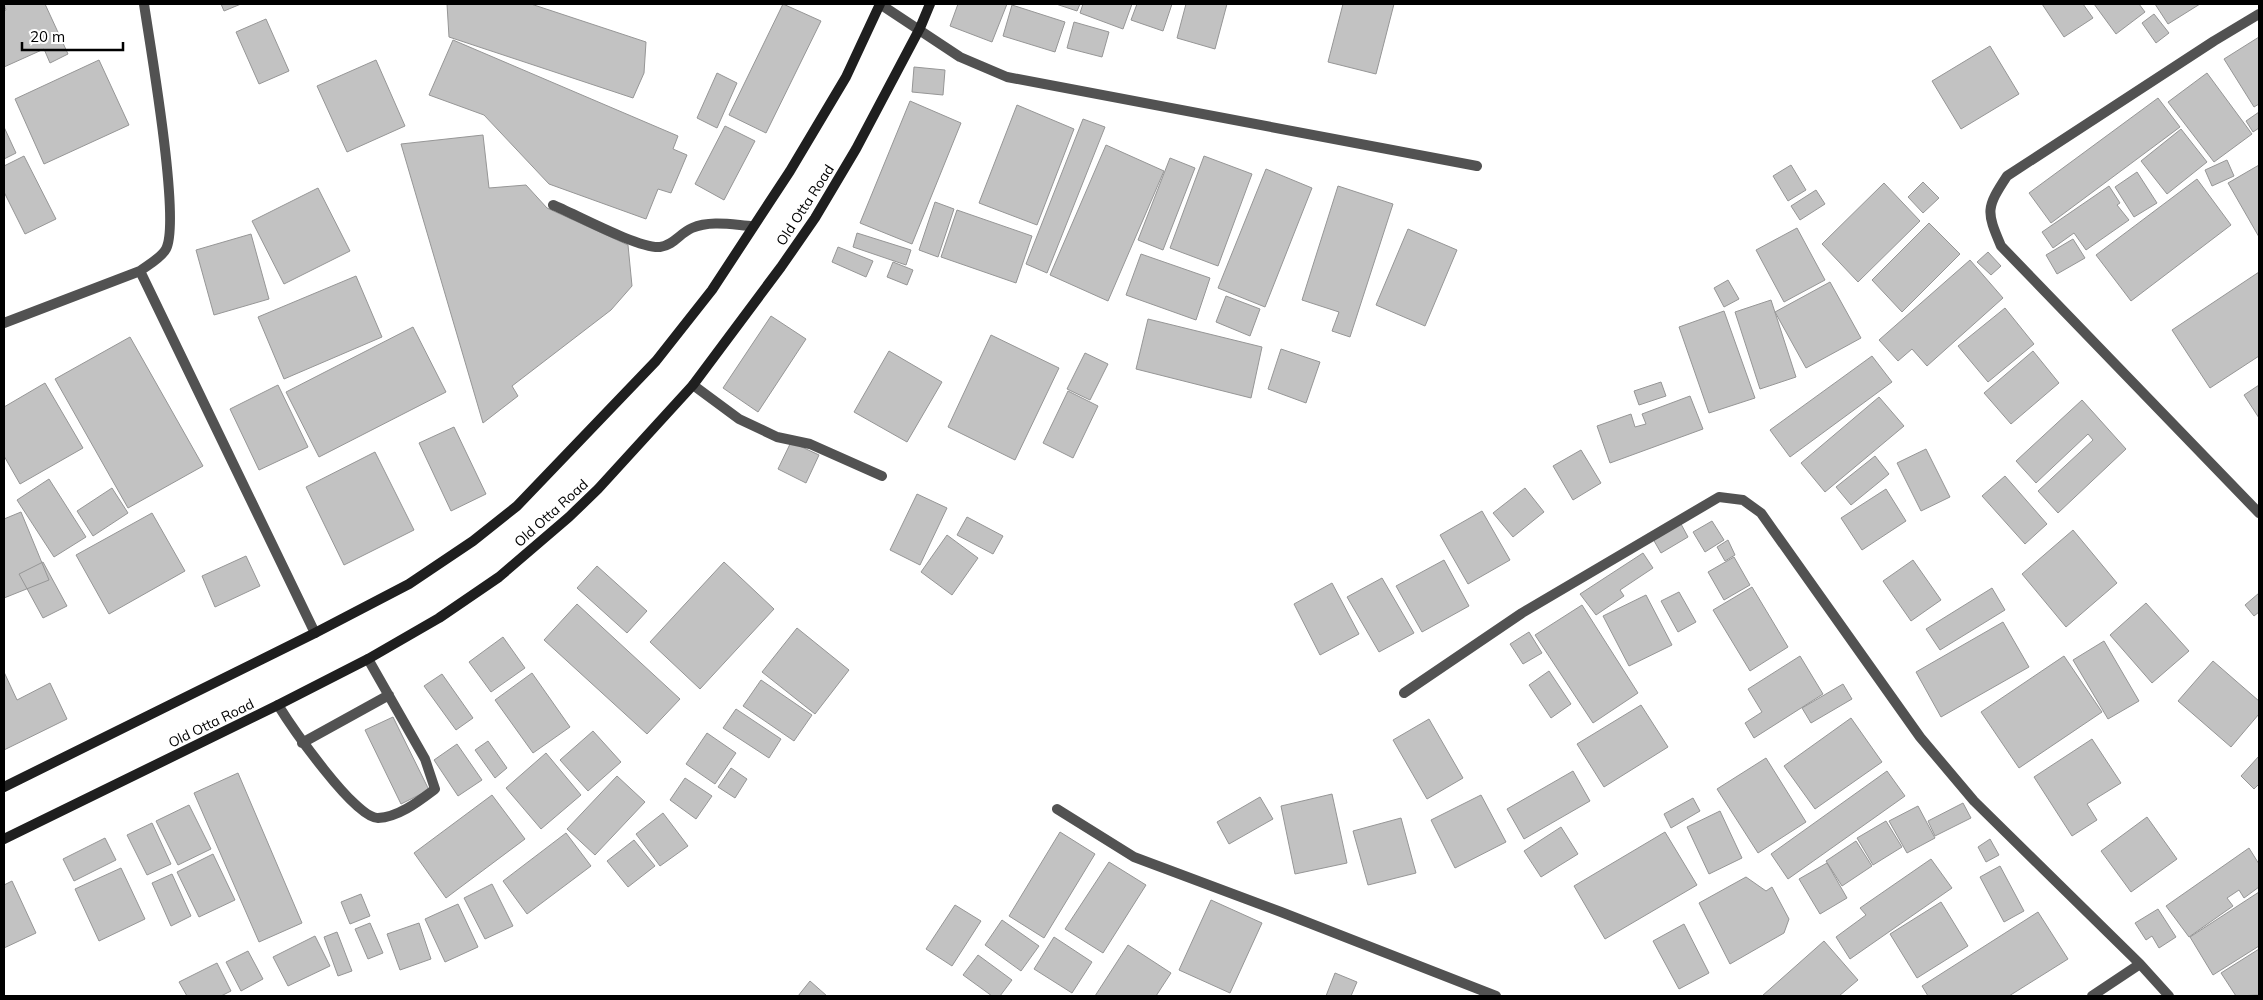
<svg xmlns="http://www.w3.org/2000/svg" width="2263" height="1000" font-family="Mulish,sans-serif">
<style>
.building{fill:#c2c2c2;stroke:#969696}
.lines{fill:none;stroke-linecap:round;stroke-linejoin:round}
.lane{stroke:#525252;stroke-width:10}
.street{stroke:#525252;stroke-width:10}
.secondary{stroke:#1f1f1f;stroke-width:10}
.labels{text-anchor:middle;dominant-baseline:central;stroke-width:4.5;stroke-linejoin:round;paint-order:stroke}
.street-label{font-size:14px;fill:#000;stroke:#fff}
</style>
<rect width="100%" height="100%" fill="#fff"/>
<!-- building -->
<path class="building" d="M4,4h41l23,50 -18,9 -6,-14 -40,18v-56l2,-1z
M221,4h20l-17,7z
M447,4h84l115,38 -2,31 -11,25 -184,-61z
M783,4l38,17 -55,112 -37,-18z
M958,4h49l-15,38 -42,-16z
M1056,4h24l-3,7z
M1083,4h49l-9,25 -43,-16z
M1137,4h35l-9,27 -32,-11z
M1186,4h41l-12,45 -38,-11z
M1343,4h51l-18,70 -48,-12z
M2042,4h41l10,14 -29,19z
M2094,4h45l6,8 -29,22z
M2155,4h45l-32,20z
M1012,5l53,17 -10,30 -52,-16z
M2154,14l15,19 -13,10 -14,-20z
M266,19l23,52 -30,13 -23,-52z
M1074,22l35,10 -7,25 -35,-9z
M2259,37v67l-5,3 -30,-48z
M453,40l225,96 -5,13 14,6 -16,38 -13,-4 -12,30 -97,-35 -65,-69 -55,-20z
M1990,46l29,48 -58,35 -29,-48z
M99,60l30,65 -85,39 -29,-65z
M376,60l29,66 -58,26 -30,-66z
M914,67l31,3 -2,25 -31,-3z
M717,73l20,10 -20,45 -20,-10z
M2207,73l45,61 -38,28 -46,-60z
M2158,98l22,29 -129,96 -22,-30z
M910,101l51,22 -49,121 -52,-21z
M1017,105l57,24 -37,96 -58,-22z
M2259,112v16l-6,4 -7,-11z
M1083,119l22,8 -58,146 -21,-9z
M725,126l30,15 -31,59 -29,-16z
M4,127l12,26 -12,6z
M2181,129l26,33 -40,32 -26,-33z
M483,135l6,53 37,-3 21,23 81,37 4,41 -21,24 -99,76 6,10 -35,27 -82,-279z
M1106,145l58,26 -56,130 -58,-26z
M24,156l32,63 -31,15 -21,-42v-26z
M1204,156l48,18 -34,92 -48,-18z
M1170,158l25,10 -32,82 -25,-10z
M2227,160l7,16 -22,10 -7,-16z
M1791,165l15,25 -18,11 -15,-25z
M2259,165v72l-31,-54z
M1266,169l46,19 -47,119 -47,-19z
M2137,172l20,31 -23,14 -19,-30z
M2197,179l34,46 -100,76 -35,-46z
M1923,182l16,16 -16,15 -15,-16z
M1884,183l36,38 -62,61 -36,-38z
M1338,186l55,18 -43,133 -18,-6 7,-19 -37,-12z
M2109,186l11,17 -3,2 12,15 -43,30 -12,-17 -21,15 -11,-16z
M318,188l32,63 -66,33 -32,-63z
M1816,190l9,14 -25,16 -9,-14z
M935,202l19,7 -16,48 -19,-7z
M957,210l75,26 -16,47 -75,-26z
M1929,223l31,31 -58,58 -30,-32z
M1797,228l28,52 -41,22 -28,-52z
M1408,229l49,21 -32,76 -49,-21z
M857,233l54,17 -5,15 -53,-18z
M251,234l18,65 -55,16 -18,-65z
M2073,239l12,19 -28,16 -11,-19z
M838,247l35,14 -7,16 -34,-15z
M1988,252l13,14 -10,9 -14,-13z
M1141,254l69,24 -14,42 -70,-25z
M1970,260l33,38 -76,68 -15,-17 -14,12 -19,-21z
M893,262l20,8 -6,15 -20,-8z
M2259,272v84l-49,32 -38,-58z
M356,276l26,61 -98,42 -26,-62z
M1728,280l11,19 -15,8 -10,-19z
M1830,282l31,56 -55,30 -31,-56z
M1226,296l34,13 -10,27 -34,-14z
M1771,300l25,77 -36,12 -25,-77z
M2005,308l29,36 -46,38 -30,-36z
M1724,311l31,87 -46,15 -30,-86z
M771,316l35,23 -48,73 -35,-24z
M1148,319l114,28 -11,51 -115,-29z
M413,327l33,65 -127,65 -33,-65z
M991,335l68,33 -44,92 -67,-33z
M130,337l73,129 -75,42 -73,-129z
M1281,349l39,13 -14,41 -38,-14z
M889,351l53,31 -35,60 -53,-30z
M2033,351l26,32 -48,41 -27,-31z
M1085,353l23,11 -18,36 -23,-11z
M1872,356l20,26 -102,75 -20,-27z
M1661,382l5,14 -27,9 -5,-14z
M45,383l38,65 -63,36 -16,-28v-49z
M278,385l30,62 -49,23 -29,-61z
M2259,385v33l-15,-23z
M1068,391l30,15 -25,52 -30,-15z
M1690,396l13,33 -93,34 -13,-37 34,-12 4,13 11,-3 -4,-10z
M1879,397l25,29 -79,66 -24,-29z
M2082,400l44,49 -68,64 -20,-22 55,-51 -5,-6 -52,49 -20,-22z
M454,427l32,67 -35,17 -32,-68z
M791,442l28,13 -13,28 -28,-14z
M1926,449l24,48 -29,14 -24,-48z
M1581,450l20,33 -28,17 -20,-34z
M375,452l39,78 -70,35 -38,-78z
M1875,456l14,18 -38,31 -15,-18z
M2005,476l42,48 -22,20 -43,-48z
M49,479l37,58 -32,20 -37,-57z
M112,488l16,25 -35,23 -16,-25z
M1525,488l19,24 -31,25 -20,-24z
M1886,489l20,32 -44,29 -21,-32z
M917,494l30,14 -27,57 -30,-15z
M1482,511l28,49 -42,24 -28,-49z
M21,512l28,68 -45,18v-79z
M152,513l33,58 -76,43 -33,-59z
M967,517l36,19 -10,18 -36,-19z
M1712,521l12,19 -19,12 -12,-20z
M1681,524l7,13 -27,16 -8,-14z
M2073,530l44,53 -51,44 -44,-53z
M947,535l31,23 -26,37 -31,-23z
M1728,540l7,15 -10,6 -8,-14z
M1643,553l10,15 -33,22 4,6 -28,19 -16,-21z
M246,556l14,30 -45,21 -13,-31z
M1734,557l16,28 -26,15 -16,-28z
M1444,560l25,46 -47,26 -26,-46z
M1913,560l28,40 -30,21 -28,-40z
M43,562l24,44 -24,12 -24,-44z
M724,562l50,47 -74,80 -50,-47z
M597,566l50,45 -20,22 -50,-45z
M1382,578l32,55 -35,19 -32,-55z
M1332,583l27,51 -39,21 -26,-51z
M1752,587l36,60 -38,24 -37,-61z
M1992,588l13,22 -65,40 -14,-21z
M1679,592l17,30 -18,10 -17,-31z
M2259,593v19l-5,4 -9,-11z
M1646,595l26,50 -43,21 -26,-50z
M2146,603l43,48 -37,32 -42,-48z
M577,604l103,95 -33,35 -103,-94z
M1582,605l56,88 -45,30 -58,-88z
M2003,622l26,45 -88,50 -25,-45z
M797,628l52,42 -34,44 -53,-42z
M1529,632l13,21 -19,11 -13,-20z
M503,637l22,31 -34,24 -22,-30z
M2104,641l35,60 -31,18 -35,-59z
M1800,656l23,38 -69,44 -9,-15 17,-11 -14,-23z
M2064,656l38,56 -83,56 -38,-56z
M2213,661l46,40v13l-28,33 -53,-46z
M1549,671l22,33 -20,14 -22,-33z
M4,672l13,28 33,-17 17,36 -63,31z
M532,673l38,54 -37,26 -38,-53z
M442,674l31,44 -17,12 -32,-44z
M761,680l51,35 -18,26 -51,-35z
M1843,684l9,15 -41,24 -9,-15z
M1641,705l27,42 -64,40 -27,-43z
M736,709l45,30 -12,19 -46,-30z
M393,717l36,73 -28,14 -36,-74z
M1851,718l31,44 -67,47 -31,-43z
M1429,719l34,59 -36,21 -34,-59z
M593,731l28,31 -33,29 -28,-31z
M707,733l29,20 -21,31 -29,-20z
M2092,739l29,44 -34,21 10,16 -25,16 -38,-59z
M488,741l19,27 -12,10 -20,-28z
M457,744l25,36 -24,16 -24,-36z
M546,753l35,42 -40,34 -35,-41z
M2259,756v28l-5,5 -13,-13z
M1766,758l40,64 -48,31 -41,-64z
M731,768l16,11 -12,19 -17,-11z
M1573,771l17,30 -66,38 -17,-30z
M1887,771l18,25 -117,83 -17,-25z
M238,773l64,150 -43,19 -65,-149z
M617,776l28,26 -50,53 -28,-26z
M685,778l27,18 -16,23 -26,-19z
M1332,794l15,69 -52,11 -14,-68z
M492,795l33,44 -79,59 -32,-45z
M1481,795l25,47 -51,26 -24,-48z
M1260,797l13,22 -44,25 -12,-22z
M1693,798l7,13 -29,17 -7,-14z
M1963,803l8,15 -36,18 -7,-15z
M189,805l22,44 -33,16 -22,-44z
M1918,806l17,32 -28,15 -18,-32z
M1720,811l22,47 -33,16 -22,-47z
M663,813l25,33 -28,20 -24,-32z
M2147,817l30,42 -46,33 -30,-41z
M1401,818l15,55 -48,12 -15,-54z
M1886,821l16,26 -29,18 -16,-27z
M152,823l19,41 -24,11 -20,-40z
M1561,827l17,27 -37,23 -17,-26z
M1060,832l35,22 -51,84 -35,-22z
M1665,832l32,53 -92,54 -31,-53z
M566,833l25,33 -64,48 -24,-33z
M105,838l11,22 -42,21 -11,-22z
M1990,839l9,16 -13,7 -8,-15z
M634,840l21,26 -27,21 -21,-26z
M1856,841l16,25 -30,20 -16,-25z
M2249,848l10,16v23l-15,11 -5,-8 -12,8 6,8 -44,31 -23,-31z
M213,854l22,46 -36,17 -22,-45z
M1931,859l21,29 -102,71 -14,-22 30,-22 -6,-7z
M1109,862l37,23 -43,68 -38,-24z
M1827,863l20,35 -27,16 -21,-35z
M2000,866l24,45 -20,11 -24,-45z
M121,868l24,51 -46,22 -24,-52z
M172,874l19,42 -20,10 -19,-43z
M1746,877l20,14 6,-4 17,32 -5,14 -54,31 -31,-61z
M12,881l24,52 -32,15v-63z
M492,884l21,42 -28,13 -21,-41z
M2259,892v54l-46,29 -23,-38z
M361,894l9,22 -20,8 -9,-22z
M1211,900l51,23 -32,70 -51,-23z
M1941,902l27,44 -51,32 -27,-44z
M458,904l20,43 -33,15 -20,-43z
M955,905l26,16 -29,45 -26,-17z
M2158,909l18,28 -17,11 -7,-12 -6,4 -11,-17z
M2038,912l30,47 -59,37h-81l-6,-10z
M1002,920l37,26 -18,25 -36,-26z
M370,923l13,30 -15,6 -13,-30z
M419,923l12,36 -31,11 -13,-36z
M1684,924l25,49 -30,16 -26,-48z
M337,932l15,39 -14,5 -14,-39z
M315,936l15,30 -42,20 -15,-29z
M1054,937l38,25 -20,31 -38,-24z
M1824,941l34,39 -19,16h-77z
M1128,945l43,28 -15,23h-61z
M2259,949v46l-23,1 -15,-23z
M248,951l15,28 -22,12 -15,-29z
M978,955l34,25 -12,16h-8l-29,-21z
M217,963l14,28 -10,5h-34l-8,-14z
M1335,973l22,9 -6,14h-25z
M810,981l17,15h-29z"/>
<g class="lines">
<!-- lane -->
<path class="lane" d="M553,205c22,9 86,44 107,42 14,-2 20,-14 32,-19 19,-8 42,-3 61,-2
M693,385l46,34 38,18 33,7 72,32
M278,705c13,21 77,114 100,113 21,-1 41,-17 57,-29l-10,-30 -57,-100
M302,743l87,-48"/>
<!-- street -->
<path class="street" d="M144,4c6,41 37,217 22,245 -5,9 -18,16 -26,22l175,362
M880,4l80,53 47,20 470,89
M2259,14l-45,27 -207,135c-21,32 -21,35 -6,70l258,267
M4,323l136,-52
M1404,693l118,-80 197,-116 24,3 18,13 159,224 54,64 166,163 29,32
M1057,809l77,48 147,55 215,84
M2092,996l48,-32"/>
<!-- secondary -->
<path class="secondary" d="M4,787l311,-154 94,-49 64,-43 44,-35 139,-145 56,-71 78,-119 56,-94 34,-73
M4,839l274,-134 90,-46 71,-41 60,-41 70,-60 29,-28 95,-104 88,-118 34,-49 41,-69 64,-121 10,-24"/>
</g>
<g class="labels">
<!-- street labels -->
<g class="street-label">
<text transform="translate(805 205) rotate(-57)">Old Otta Road</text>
<text transform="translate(551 513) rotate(-42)">Old Otta Road</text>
<text transform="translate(211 723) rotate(-26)">Old Otta Road</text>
</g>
</g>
<!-- border -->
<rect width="2263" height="1000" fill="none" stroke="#000000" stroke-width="10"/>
<!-- scale -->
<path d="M22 42v8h101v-8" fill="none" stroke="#000000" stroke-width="2.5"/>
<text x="30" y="42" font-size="15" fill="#000000" stroke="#ffffff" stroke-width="4" paint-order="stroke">20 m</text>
</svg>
